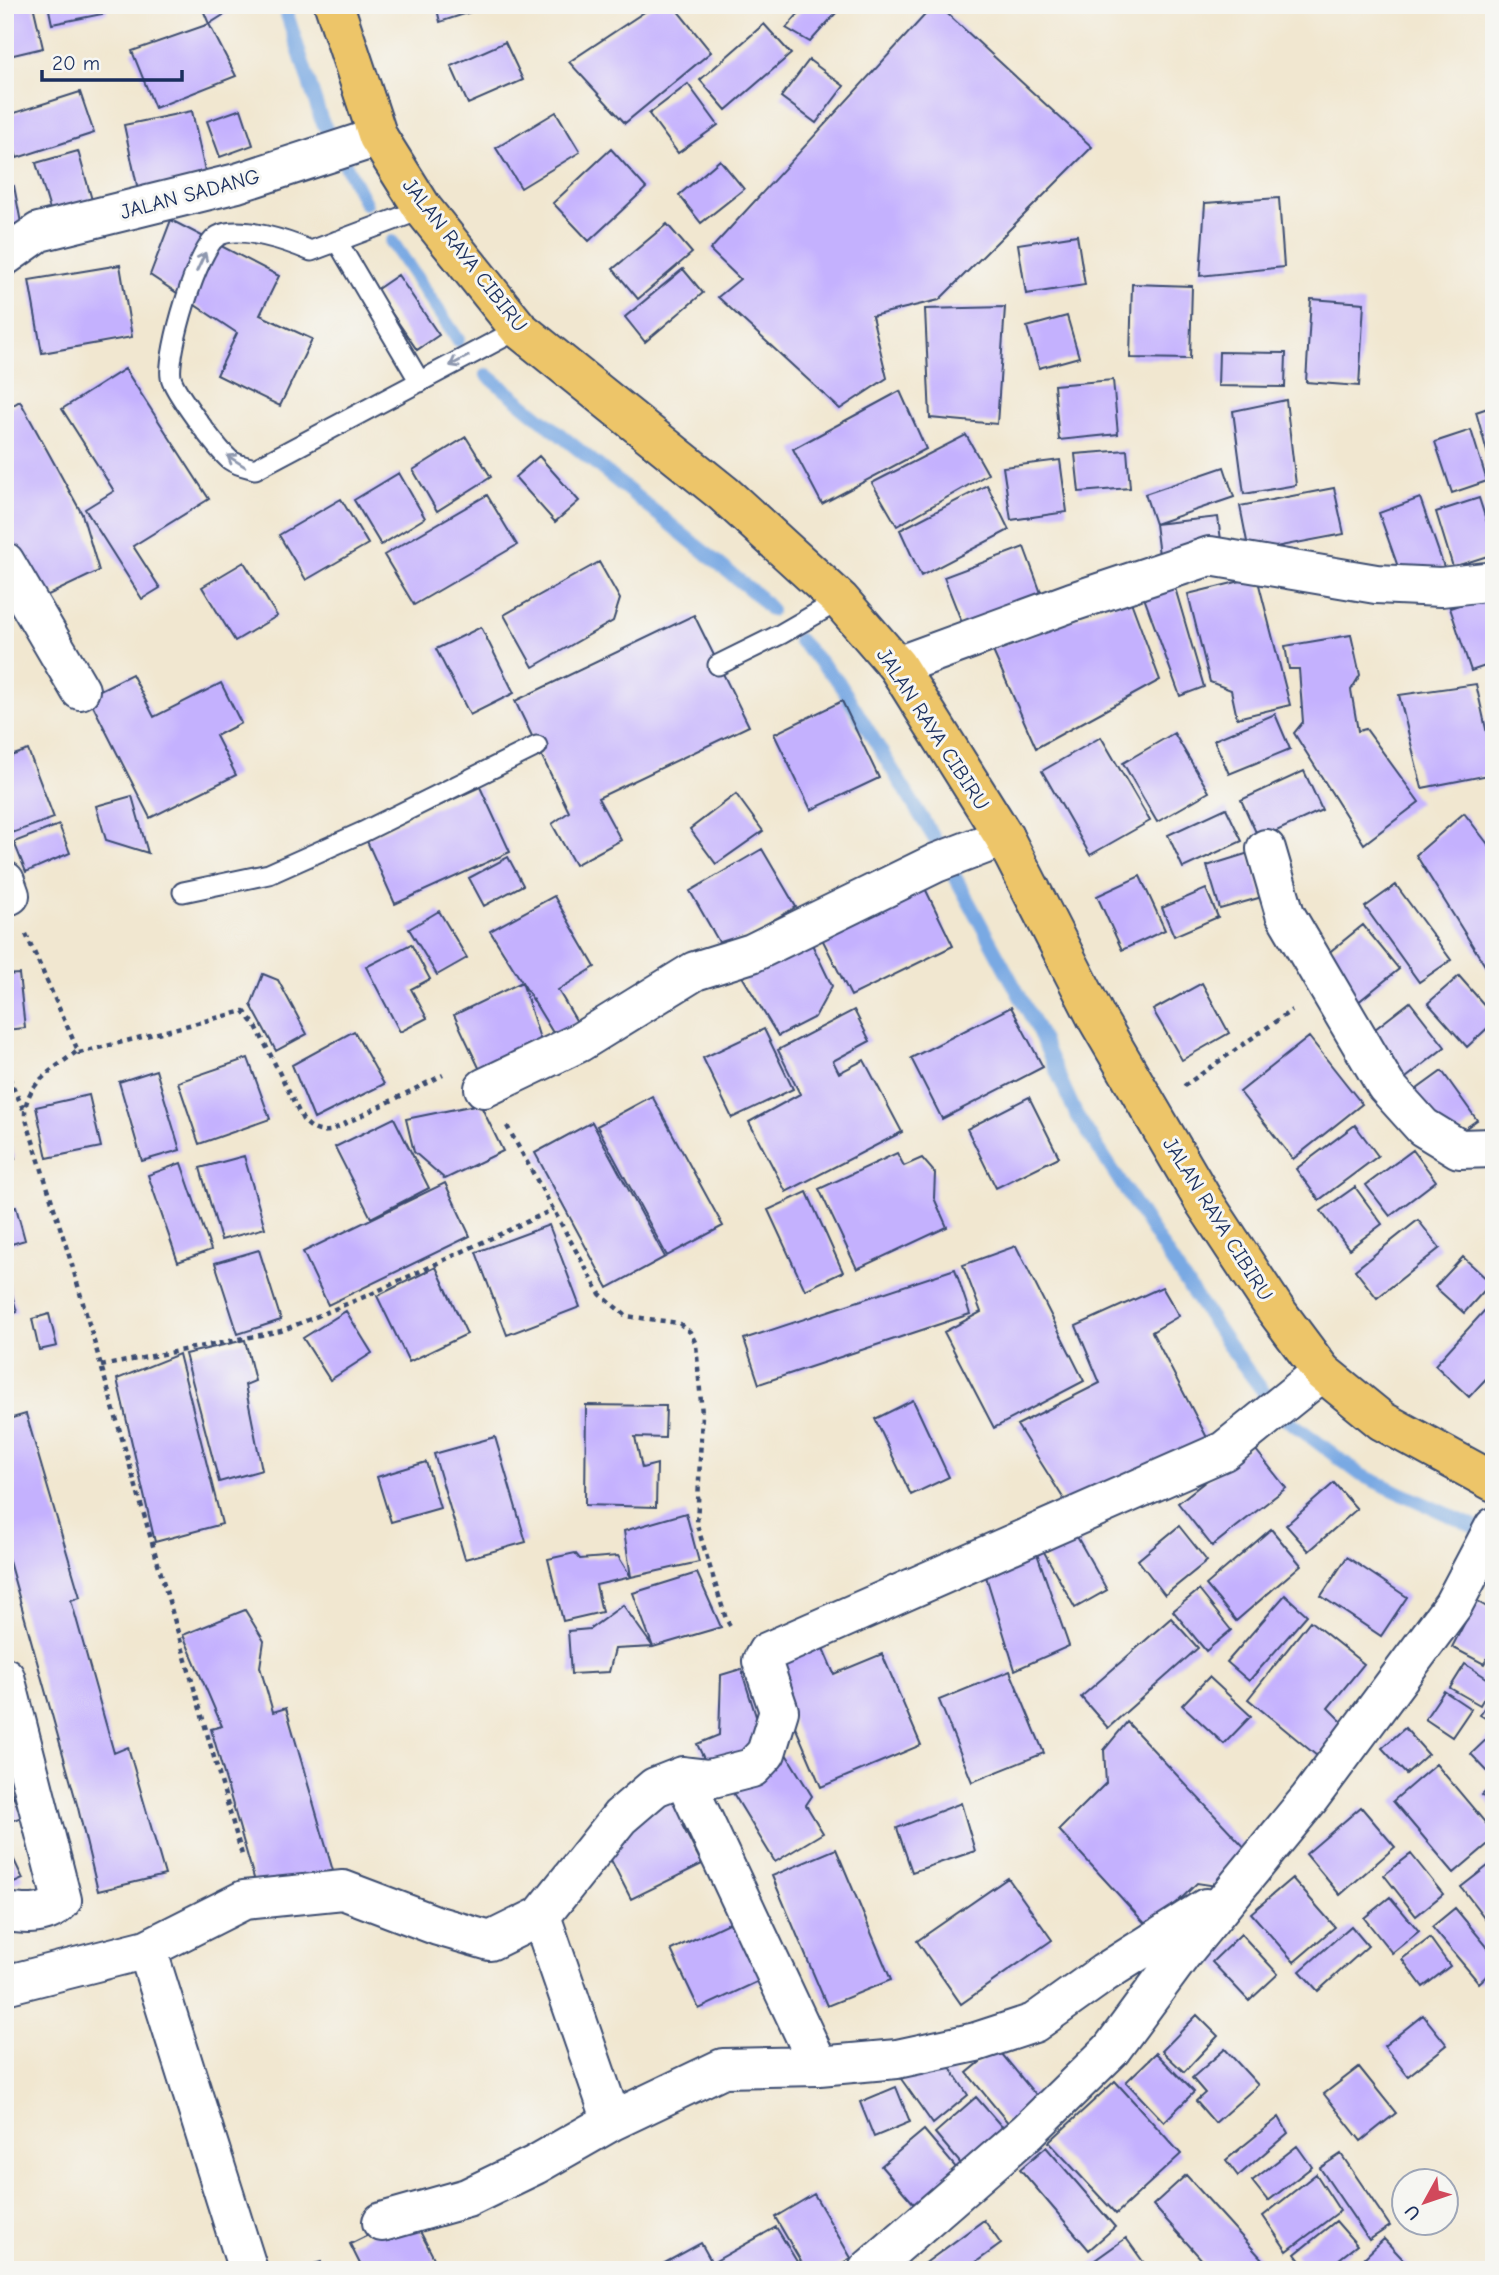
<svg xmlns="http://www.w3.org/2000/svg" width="1499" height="2275" font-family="'Comic Neue',sans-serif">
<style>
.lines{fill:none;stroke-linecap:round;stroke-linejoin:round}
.stream{stroke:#79a9e3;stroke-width:14}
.building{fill:#c4b1fe}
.service-casing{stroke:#3b4b6f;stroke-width:23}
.minor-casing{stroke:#3b4b6f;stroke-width:42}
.trunk-casing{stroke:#3b4b6f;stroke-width:42}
.path{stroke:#3b4b6f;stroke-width:4.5;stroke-dasharray:5 5;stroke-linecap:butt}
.service{stroke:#fff;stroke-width:19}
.minor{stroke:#fff;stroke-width:38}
.trunk{stroke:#edc569;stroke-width:38}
.oneway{stroke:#8d97ae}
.labels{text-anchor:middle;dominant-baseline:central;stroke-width:6;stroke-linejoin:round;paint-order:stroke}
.street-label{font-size:21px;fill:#1b2f5e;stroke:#f6f6f2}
</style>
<rect width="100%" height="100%" fill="#f6f6f2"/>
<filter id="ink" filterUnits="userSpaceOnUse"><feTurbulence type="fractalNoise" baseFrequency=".0143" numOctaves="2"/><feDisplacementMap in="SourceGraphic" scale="14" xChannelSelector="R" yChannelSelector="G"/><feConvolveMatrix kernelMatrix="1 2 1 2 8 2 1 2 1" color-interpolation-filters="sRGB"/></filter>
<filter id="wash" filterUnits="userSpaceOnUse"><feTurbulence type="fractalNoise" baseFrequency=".00686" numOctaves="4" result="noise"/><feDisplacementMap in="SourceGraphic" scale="28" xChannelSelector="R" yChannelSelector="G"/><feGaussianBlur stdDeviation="1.57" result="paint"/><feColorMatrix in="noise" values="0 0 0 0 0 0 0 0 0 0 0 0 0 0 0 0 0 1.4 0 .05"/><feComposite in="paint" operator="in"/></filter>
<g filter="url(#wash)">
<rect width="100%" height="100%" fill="#f1e7d0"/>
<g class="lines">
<!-- stream -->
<path class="stream" d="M284,5l37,114 9,17
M344,162l21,41
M392,242l66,98
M487,375l270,220 14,15
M799,640l39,41 101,165
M953,873l83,153 40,88 106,163 48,70 50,67 81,61 116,53"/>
</g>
<g id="blocks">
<!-- building -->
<path class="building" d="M22,5h11l10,43 -38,9v-48z
M48,5h58l1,8 -55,11z
M201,5h38l-30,19z
M436,5h53v1l-49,16z
M655,5h18l38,47 -86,71 -56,-61z
M806,5h21l9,8 -26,29 -24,-14z
M934,5h4l154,142 -153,153 -67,16 15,62 -47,31 -122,-112 22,-18 -30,-29z
M209,24l27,52 -81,32 -23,-57z
M764,24l27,30 -65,56 -26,-30z
M505,42l18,38 -55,24 -17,-38z
M809,60l35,26 -28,37 -35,-26z
M688,84l30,41 -40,28 -29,-39z
M80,92l14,41 -77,25 -12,-42z
M241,109l12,36 -33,12 -13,-36z
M192,111l14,65 -68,14 -14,-65z
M556,112l24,40 -59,36 -25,-40z
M611,149l35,39 -57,53 -36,-38z
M78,151l14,49 -41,13 -15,-50z
M720,160l24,29 -43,34 -22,-28z
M14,186l7,37 -16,3v-38z
M1279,198l5,69 -84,9 5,-73z
M171,220l108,56 -19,39 52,24 -32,67 -63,-31 20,-42 -87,-58z
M667,224l25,29 -54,46 -25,-30z
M1077,235l8,50 -59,9 -8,-50z
M120,265l12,72 -90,16 -13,-73z
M683,269l20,24 -58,49 -20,-25z
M398,275l41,60 -22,15 -41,-60z
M1132,284l60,2 -2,73 -60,-1z
M1311,299l53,4 -5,83 -53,-4z
M1005,307l-8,117 -67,-6 -5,-109z
M1067,316l12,41 -40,11 -12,-41z
M1219,352l67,1 -1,34 -67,-1z
M125,369l84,130 -76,47 27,42 -18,11 -57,-90 29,-18 -52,-82z
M1113,380l5,54 -59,6 -5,-55z
M900,391l26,58 -104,55 -29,-55z
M1286,400l10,85 -52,9 -11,-83z
M20,401l62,113 17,57 -55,26 -39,-57v-130z
M1494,406v67h-1l-17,-61z
M1471,430l16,51 -35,12 -17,-51z
M966,435l22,39 -91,52 -25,-43z
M466,437l25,40 -54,34 -24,-41z
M1127,450l3,38 -51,4 -4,-38z
M539,456l40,45 -24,21 -40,-45z
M1060,460l7,52 -56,8 -8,-53z
M1224,467l10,30 -79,27 -10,-30z
M399,473l26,45 -44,27 -27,-45z
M987,485l22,45 -88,46 -21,-46z
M1334,488l10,46 -95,18 -9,-46z
M487,495l30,50 -103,60 -30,-50z
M1420,498l24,69 -41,14 -24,-68z
M1479,498l15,46v10l-41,13 -17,-55z
M341,499l27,45 -62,36 -27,-45z
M1218,517l4,31 -63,7 -4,-31z
M1024,547l21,57 -79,29 -22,-56z
M244,562l33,54 -42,25 -33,-54z
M599,562l21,37 -7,22 -80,46 -29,-52z
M1257,577l33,128 -53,13 -6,-28 -21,-8 -22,-88z
M1173,581l31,106 -24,9 -38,-104z
M1492,594l2,69 -23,8 -21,-63z
M1130,599l30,81 -124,68 -44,-99z
M694,615l55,111 -151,72 23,42 -46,25 -23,-41 17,-12 -54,-111z
M481,627l33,66 -44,22 -34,-66z
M1351,635l9,40 -9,15 7,41 8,-2 53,73 -55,42 -70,-111 9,-11 -4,-53h-10l-4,-23z
M132,674l22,43 67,-34 20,40 -25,13 20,39 -86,43 -62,-122z
M1476,684l18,81v9l-72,14 -23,-93z
M842,701l37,77 -68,32 -37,-76z
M1275,714l15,35 -61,25 -15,-34z
M1174,733l35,59 -52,30 -34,-59z
M1101,737l49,84 -60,34 -48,-84z
M28,750l26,68 -42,15 -7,-18v-57z
M1304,771l18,39 -63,29 -18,-39z
M480,787l30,65 -115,52 -29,-65z
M736,794l27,37 -47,33 -26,-35z
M132,796l16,57 -42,-13 -10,-34z
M1226,808l16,33 -59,27 -15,-33z
M1464,813l30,39v128l-78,-125z
M59,825l11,28 -44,19 -12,-30z
M762,849l34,58 -73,42 -33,-58z
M1249,853l13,44 -42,12 -13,-43z
M508,857l15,28 -39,21 -15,-28z
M1140,876l25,54 -43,20 -25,-54z
M920,878l33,68 -102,50 -34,-67z
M1396,885l55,75 -32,22 -54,-75z
M1206,889l12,28 -44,19 -12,-28z
M554,896l41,71 -37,23 19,32 -22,14 -33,-54 19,60 -59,32 -28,-59 68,-33 -32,-51z
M439,911l28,47 -30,17 -28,-46z
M1363,925l36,44 -47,38 -36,-44z
M808,936l24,50 -17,31 -37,19 -41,-68z
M411,944l19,35 -19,10 16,29 -27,14 -34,-65z
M19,974l6,54 -20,2v-55z
M263,974l15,6 29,54 -31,17 -25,-46z
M1459,976l35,40v6l-27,25 -39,-44z
M1202,983l27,50 -47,27 -29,-50z
M1410,1002l35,45 -43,34 -36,-45z
M1011,1007l32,60 -101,52 -31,-61z
M854,1010l16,31 -37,20 6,12 25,-13 38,72 -116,60 -37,-70 51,-28 -22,-44z
M764,1029l29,60 -61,29 -29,-60z
M354,1031l30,53 -70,35 -22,-54z
M1309,1037l53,67 -69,55 -53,-67z
M248,1058l22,61 -71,25 -21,-62z
M156,1070l24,80 -38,11 -23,-79z
M1442,1071l35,49 -28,20 -36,-48z
M89,1095l12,52 -54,11 -11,-51z
M652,1096l71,130 -56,30 -70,-130z
M1029,1097l30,60 -63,31 -29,-59z
M480,1104l23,47 -58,28 -31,-27 -8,-33z
M394,1118l35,70 -58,30 -36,-71z
M592,1122l73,135 -57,31 -73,-135z
M1355,1125l23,31 -59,44 -23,-31z
M5,1130l10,28 -10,3z
M1413,1150l23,31 -46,35 -24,-31z
M897,1153l7,13 18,-8 13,15 -1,25 13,29 -90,42 -38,-80z
M244,1156l21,72 -44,12 -21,-72z
M181,1163l30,87 -33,12 -30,-87z
M445,1183l25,53 -142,69 -25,-53z
M1355,1187l27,37 -33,25 -28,-38z
M807,1192l36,80 -38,18 -37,-80z
M16,1207l9,33 -20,6v-36z
M1418,1220l22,28 -63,50 -22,-28z
M549,1225l31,82 -73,28 -31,-83z
M1016,1246l68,135 -90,47 -50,-96 37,-20 -18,-47z
M259,1250l22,70 -43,14 -23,-71z
M1463,1257l28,26 -27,30 -29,-26z
M436,1267l31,67 -58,28 -32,-66z
M955,1269l15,45 -211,70 -15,-45z
M5,1271l12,41 -12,4z
M1162,1287l17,29 -27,16 63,121 -141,62 -57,-90 83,-42 -24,-57z
M1494,1300v70l-25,27 -34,-32z
M346,1311l26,42 -42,27 -27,-42z
M49,1314l8,32 -18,4 -7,-31z
M245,1340l10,41 -10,4 17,85 -43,12 -34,-128z
M179,1354l43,170 -67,18 -38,-163z
M913,1400l36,77 -38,18 -36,-76z
M586,1405l80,1 -1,32 -30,-1 7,31 15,-4 -1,43 -71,-2z
M26,1414l54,183 -9,3 43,153 14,-6 37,128 -67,16 -20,-83 -73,-261v-127z
M495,1437l31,105 -61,17 -31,-105z
M1252,1445l34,43 -74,58 -34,-43z
M426,1462l14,46 -49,14 -14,-45z
M1334,1483l23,26 -48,42 -23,-26z
M686,1513l13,49 -68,15 -7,-46z
M1179,1526l28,35 -42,34 -27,-35z
M1271,1529l30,36 -65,56 -30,-36z
M1076,1535l31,55 -32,18 -31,-56z
M1034,1545l35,101 -54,24 -31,-100z
M575,1553l5,6 38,-3 13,21 -35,8 6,27 -39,9 -15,-62z
M1347,1557l60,40 -26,39 -60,-40z
M697,1573l24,54 -68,20 -20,-54z
M1199,1590l32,40 -25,21 -33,-40z
M1285,1595l22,20 -58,66 -22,-19z
M1476,1601l18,10v35l-10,18 -32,-17z
M623,1605l30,42 -38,2 -6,23 -38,2 -3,-43 22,-2z
M245,1610l19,31 -4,26 13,45 13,-4 47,163 -75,21 -47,-163 11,-3 -39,-91z
M1171,1618l27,30 -90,80 -27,-31z
M1310,1621l54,43 -36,44 19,19 -30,29 -69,-57z
M819,1639l15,35 48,-20 39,91 -100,42 -54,-126z
M1465,1664l28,18 -13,23 -30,-17z
M741,1669l20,63 -14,18 -39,17 -11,-23 22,-9 2,-60z
M1010,1671l34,82 -72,29 -33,-82z
M1209,1677l42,39 -27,28 -42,-39z
M1444,1691l27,18 -19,28 -27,-18z
M1494,1691v24l-4,6 -10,-6z
M1127,1722l124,132 -28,33 -26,-4 -47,46 -91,-99 47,-47 -2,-33z
M1405,1728l23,26 -22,20 -24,-26z
M1494,1732v36l-5,5 -18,-19z
M786,1754l26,42 -6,9 17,28 -48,29 -45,-74z
M1436,1764l58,69v6l-40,34 -61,-72z
M5,1777l17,40 -17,6z
M1494,1784v25l-12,-14z
M681,1790l14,28 -13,7 20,39 -71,35 -23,-45 33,-44z
M961,1803l14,48 -63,21 -15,-44z
M1361,1807l34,40 -55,48 -34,-41z
M5,1841l18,38 -18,8z
M836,1849l55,131 -64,26 -55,-130z
M1411,1854l32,40 -27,22 -32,-41z
M1493,1862l1,2v66l-33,-43z
M1008,1878l44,62 -91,64 -44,-63z
M1292,1878l43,49 -41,35 -43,-49z
M1390,1897l29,34 -27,22 -28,-35z
M1455,1908l39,47v14l-15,14 -47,-56z
M745,1915l27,60 -73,34 -28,-59z
M1351,1926l17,20 -50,45 -18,-20z
M1241,1934l37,40 -29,27 -37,-39z
M1430,1938l20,28 -27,21 -21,-28z
M1197,2015l21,21 -34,36 -22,-21z
M1423,2015l24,30 -39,31 -24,-30z
M997,2048l47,57 -30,25 -47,-57z
M1225,2049l33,36 -43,38 -19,-22 9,-8 -13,-15z
M1156,2053l38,39 -30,30 -38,-40z
M948,2065l20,30 -35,29 -34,-48z
M1359,2067l37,46 -35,28 -37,-47z
M1115,2081l66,73 -65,60 -67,-72z
M896,2087l14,35 -36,15 -14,-35z
M976,2097l33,38 -42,36 -32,-38z
M1279,2117l9,16 -50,43 -12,-16z
M924,2130l40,47 -43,35 -40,-46z
M1297,2146l15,21 -44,34 -16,-20z
M1046,2147l69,80 -26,23 -69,-81z
M1341,2154l49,72 -21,14 -49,-72z
M1316,2174l24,37 -53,40 -24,-35z
M1186,2175l76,84 -12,11h-39l-58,-65z
M814,2194l37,64 -21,12h-24l-31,-53z
M411,2214l25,48 -14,8h-59l-13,-26z
M984,2220l17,24 -29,21 3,5h-59z
M1336,2221l21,24 -32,25h-18l-12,-16z
M776,2227l26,43h-85l-3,-8z
M1126,2238l23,32h-68z
M1384,2239l29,31h-40l-10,-11z
M701,2243l15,27h-64z
M321,2262l2,8h-27v-1z"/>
</g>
</g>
<g filter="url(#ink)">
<use href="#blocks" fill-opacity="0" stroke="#3b4b6f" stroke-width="2"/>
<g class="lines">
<defs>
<path id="service" d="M423,209l-112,42c-21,-9 -72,-27 -93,-15 -21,12 -51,117 -47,141 2,13 47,73 59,83 7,5 17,7 25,9l264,-140
M337,241l83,141
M718,665l63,-31 59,-34
M183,892l86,-18 94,-42 174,-86"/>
<path id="minor" d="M5,256l34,-24 198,-49 141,-46
M5,562l75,128
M897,666l175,-64 138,-46 166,28 65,3 53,-6
M1266,849l19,65 101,172 37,41 36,22 35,-1
M5,881l5,14
M484,1088l96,-46 115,-71 57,-18 184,-90 68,-26
M5,1677l57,223c-14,17 -36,15 -57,12
M683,1776l136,290
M541,1916l71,205 111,-53 96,-2 78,-7 79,-17 58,-19 70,-50 102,-65
M147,1949l101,321
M5,1985l142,-36 97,-49 99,-10 95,36 52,15 51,-25 79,-99 35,-30 28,-11 26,3 43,-11 14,-15 13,-42 -17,-50 5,-9 457,-201 98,-79
M382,2222l85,-24 68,-33 77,-44
M868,2270l160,-139 83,-81 70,-95 128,-156 144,-194 41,-78"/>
<path id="trunk" d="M334,5l44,132 45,72 96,120 205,165 116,106 57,66 107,171 92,180 107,183 72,109 47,63 60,49 112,61"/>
</defs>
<!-- service casing -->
<use href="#service" class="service-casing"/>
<!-- minor casing -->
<use href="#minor" class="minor-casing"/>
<!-- trunk casing -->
<use href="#trunk" class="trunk-casing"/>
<!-- path -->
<path class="path" d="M26,934l53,119 165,-42 12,15 47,94c9,9 14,13 27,11l113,-56
M76,1052c-22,17 -52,32 -51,64l47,149 171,593
M5,1068l19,43
M1184,1086l108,-76
M507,1126l93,168 26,22 53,7 11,9 6,12 6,70 -5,111 29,94 5,8
M101,1366l180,-35 90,-37 183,-85"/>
<!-- service -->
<use href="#service" class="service"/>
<!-- minor -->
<use href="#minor" class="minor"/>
<!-- trunk -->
<use href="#trunk" class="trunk"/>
</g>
<!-- one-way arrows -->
<defs><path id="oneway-shaft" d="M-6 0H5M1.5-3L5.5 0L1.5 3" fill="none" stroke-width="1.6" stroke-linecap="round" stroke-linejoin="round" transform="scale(1.75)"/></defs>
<g class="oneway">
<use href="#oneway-shaft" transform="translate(201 262) rotate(-65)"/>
<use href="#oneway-shaft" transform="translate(459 361) rotate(152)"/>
<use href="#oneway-shaft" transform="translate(236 461) rotate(-148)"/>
</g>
</g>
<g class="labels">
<!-- street labels -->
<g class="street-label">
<text transform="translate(190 194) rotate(-15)">JALAN SADANG</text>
<text transform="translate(465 255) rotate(52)">JALAN RAYA CIBIRU</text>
<text transform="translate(933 729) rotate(57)">JALAN RAYA CIBIRU</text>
<text transform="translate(1218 1219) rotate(58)">JALAN RAYA CIBIRU</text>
</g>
</g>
<!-- margin -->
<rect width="1499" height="2275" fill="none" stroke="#f6f6f2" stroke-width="28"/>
<!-- north arrow -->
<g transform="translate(1425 2202) rotate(230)"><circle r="33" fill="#f6f6f2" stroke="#9ea6b7" stroke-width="2"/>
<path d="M0-5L12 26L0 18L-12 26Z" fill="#d1495b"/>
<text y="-10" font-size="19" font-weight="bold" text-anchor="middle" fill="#1b2f5e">U</text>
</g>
<!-- scale -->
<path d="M42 70v10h140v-10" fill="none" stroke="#1b2f5e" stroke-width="3.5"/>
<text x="52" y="70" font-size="21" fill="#1b2f5e" stroke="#f6f6f2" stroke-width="5" paint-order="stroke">20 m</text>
</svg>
